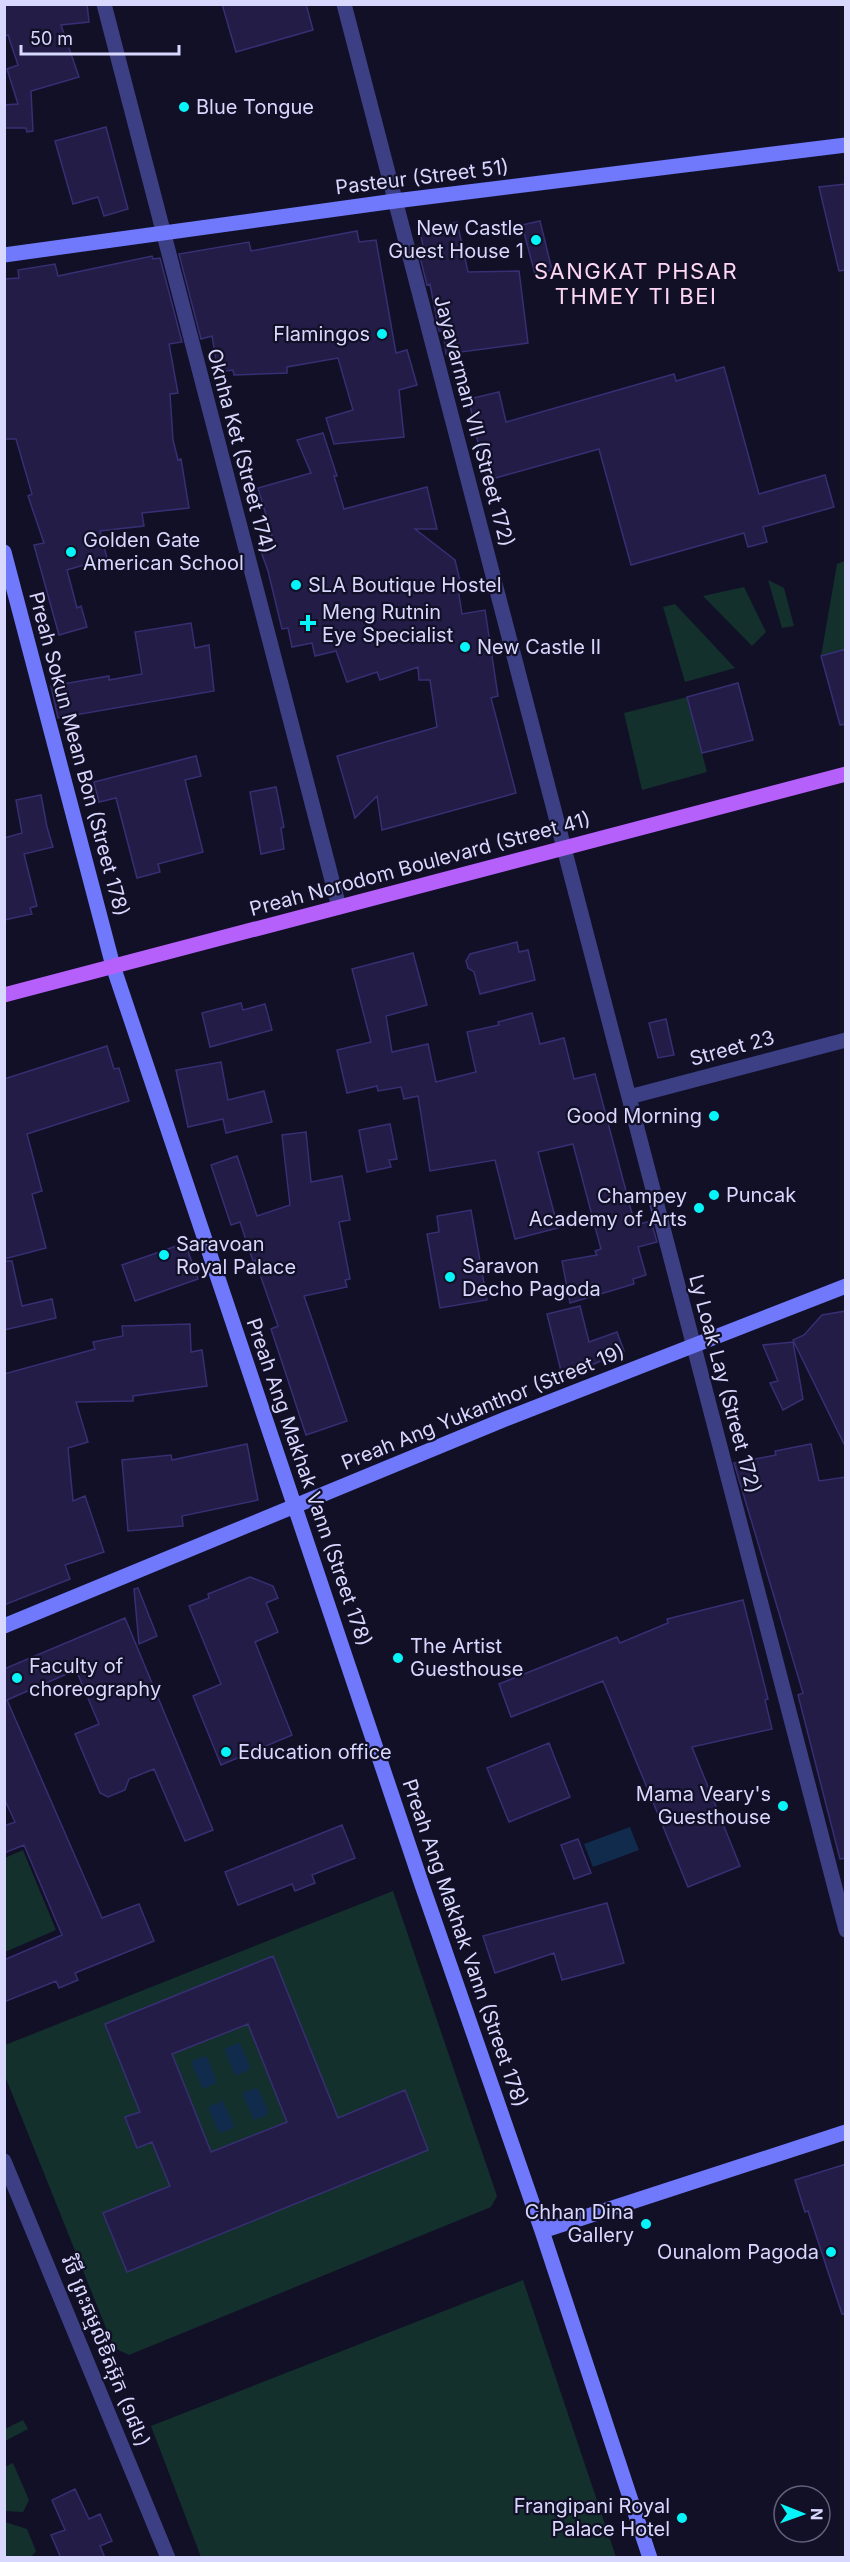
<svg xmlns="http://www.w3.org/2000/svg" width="850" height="2562" font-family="Inter,'Noto Sans Khmer',sans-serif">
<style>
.green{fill:#13302d}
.water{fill:#102b4b}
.building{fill:#221c47;stroke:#372f73;stroke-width:1.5;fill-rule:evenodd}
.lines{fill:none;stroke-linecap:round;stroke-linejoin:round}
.street{stroke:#3c3f84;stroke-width:15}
.secondary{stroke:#7078fc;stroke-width:15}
.primary{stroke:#b560fb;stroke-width:15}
.poi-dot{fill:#07f5f9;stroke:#121027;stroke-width:2}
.labels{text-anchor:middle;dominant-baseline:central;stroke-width:4.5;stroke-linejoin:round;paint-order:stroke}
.poi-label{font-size:20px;fill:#d8d7fe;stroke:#121027;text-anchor:start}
.street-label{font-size:20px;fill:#d8d7fe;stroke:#121027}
.quarter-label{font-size:22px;letter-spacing:1.5px;fill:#fed8f3;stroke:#121027}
</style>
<rect width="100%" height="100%" fill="#121027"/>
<!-- green -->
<path class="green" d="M845,561v88l-24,7 16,-92z
M768,580l16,8 10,38 -12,2z
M744,587l22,45 -14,14 -49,-50z
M675,604l60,64 -50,14 -22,-75z
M687,697l20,75 -65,18 -18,-77z
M23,1850l33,80 -51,22v-94z
M393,1891l104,305 -6,11 -362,148 -15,-7 -109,-272v-31z
M523,2280l93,277h-415l-50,-131z
M23,2420l5,9 -23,12v-12z
M13,2463l16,37 -6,12 -18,-1v-44z
M5,2522l22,7 9,22c-5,10 -21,7 -31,6z"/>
<!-- water -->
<path class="water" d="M630,1827l9,23 -46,17 -9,-23z
M238,2043l3,2 9,21 -1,4 -12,5 -3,-2 -9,-22 1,-3z
M205,2056l3,3 8,21v3l-13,6 -11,-24v-4z
M256,2088l3,2 9,21 -1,4 -13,5 -11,-24 1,-4z
M223,2101l11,24 -1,3 -12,5 -3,-2 -9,-21 1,-4z"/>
<!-- building -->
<path class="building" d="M4,4h83l2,18 -28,3 18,52 -48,14 2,40 -6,1 -1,-4h-22v-23l14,-1 -11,-35 11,-4 -10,-30 -4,1z
M222,4h84l7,26 -77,22z
M106,127l22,82 -24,7 -6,-19 -25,7 -18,-63z
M846,184v86l-7,1 -20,-84z
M540,221l12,49 -17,4 -13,-49z
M457,222l11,50 51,-1 9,72 -82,11 -3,-23h-4l-9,-47 -3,1 -7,-28 5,-1 -5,-25z
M357,231l2,11 17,-2 20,113 11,-3 10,35 -18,5 5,47 -70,7 -8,-26 27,-8 -15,-52 -51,9v6l-53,2 -1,-5 -15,2 -6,-36 -11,3 -22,-85 70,-12 2,9z
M152,256l1,3 7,-1 22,84 -13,2 9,49 -8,1 3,46 5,20 3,-1 8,49 -47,5 2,13 -44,5 7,27 -40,12 10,38 4,-2 6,21 -28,8 -25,-90 10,-2 -16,-47 4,-2 -16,-55h-12v-160l15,-1 -1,-8 37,-6 3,12z
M724,367l35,127 66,-19 9,32 -71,20 4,15 -19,5 -4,-14 -113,32 -32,-116 -111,31 -13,-49 -6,-32 30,-7 7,30 168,-48 2,7z
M323,433l14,43h-3l10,33 83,-22 10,42h-22l40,31 5,21 -3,1 5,32 23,-4 13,86 -7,2 25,95 -134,37 -5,-34 -22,22 -18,-62 100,-29 -7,-47h-11l-1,-13 -38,13 -3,-8 -30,10 -11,-31 -21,5 -3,-13 -20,4 -4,-19 -6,1 -14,-58 -10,-28 14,-8 -14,-47 53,-15 -14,-33z
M191,623l4,25 14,-3 5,46 -156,27 -7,-32 58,-10v4l33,-6 -7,-42z
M846,649v75l-6,1 -19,-69z
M738,683l15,57 -51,13 -15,-56z
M196,756l5,20 -16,4 18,72 -45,12 2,8 -23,6 -21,-80 -17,4 -5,-20z
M276,787l8,40 -3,1 3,21 -23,5 -11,-62z
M41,795l6,32 6,20 -29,7 13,52 -7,2 2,6 -28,6v-82l18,-5 -6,-33z
M517,942l2,10 9,-2 7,30 -55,14 -6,-22 -6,-4 -2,-7 4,-7z
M413,953l14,52 -41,11 6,36 36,-8 8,38 40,-10 -9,-40 32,-7 -1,-3 34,-9 8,31 24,-6 10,41 21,-5 40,151 16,-4 6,21 -19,5 8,28 -13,4 1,5 -64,19 -8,-42 35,-6 -2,-4 6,-2 -28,-105 -35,8 20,76 -43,11 -20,-79 -65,11 -12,-75 -14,3 -3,-12 -23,4 -1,-5 -30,7 -10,-43 34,-8 -19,-73z
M241,1003l2,7 22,-6 7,26 -62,17 -8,-34z
M666,1019l8,36 -16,3 -9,-35z
M107,1046l7,23 5,-1 10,33 -102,33 15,57 -10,3 14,54 -42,11v-180z
M221,1062l7,38 36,-9 8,31 -46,11 -3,-14 -35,8 -12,-57z
M390,1124l7,35 -8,1 2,7 -24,5 -8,-42z
M306,1132l5,50 31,-6 8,44 -11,2 11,57 -5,1 2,7 -43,9 43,125 -41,14 -35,-106 7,-3 -23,-66 -2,1 -13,-39 -9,3 -20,-60 26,-9 20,60 33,-11 -8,-70z
M471,1210l16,90 -47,8 -13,-74 12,-2 -2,-16z
M185,1243l13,36 -63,22 -13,-36z
M4,1261h8l10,45 30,-7 4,19 -52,12z
M580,1306l9,36 28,-10 7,19 -30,13 -33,7 -14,-57z
M846,1311v137l-53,-108 11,-5 18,-20z
M190,1324l1,28 11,-2 5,36 -74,10v5l-57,1 12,40 -20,6 5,53 12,-5 19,56 -39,13 5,14 -66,26v-231l91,-25 -2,-7 30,-6 -1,-10z
M793,1342l10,57 -20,11 -13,-27 8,-2 -15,-36z
M247,1444l11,56 -76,16 1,10 -55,5 -6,-71 49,-5 1,5z
M811,1444l8,37 27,-4v381l-6,1 -42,-164 5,-2 -69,-230 42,-8 -1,-4z
M250,1577l23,9 5,12 -12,5 12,29 -23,10 37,93 -71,30 -28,-69 28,-12 -32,-78 20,-8 -1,-4z
M138,1588l19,48 -18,8 -5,-55z
M743,1600l25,99 -3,1 7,29 -80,18 48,119 -52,21 -85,-206 -92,36 -12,-33 118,-47 3,6 48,-20 -1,-4z
M125,1618l88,212 -28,11 -31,-72 -25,10 -4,11 -17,7 -8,-4 -25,-59 24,-10 -23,-54 -69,30 95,218 37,-14 15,37 -79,32 3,7 -19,8 -3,-7 -52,21v-42l58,-25 -38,-90 -20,8v-27l11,-4 -11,-24v-129z
M549,1743l21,54 -61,25 -22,-54z
M342,1825l13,33 -43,17 3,8 -20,8 -3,-7 -54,21 -13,-33z
M578,1839l13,34 -17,6 -13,-34z
M607,1903l17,60 -62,17 -8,-27 -59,20 -12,-37z
M273,1956l65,162 67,-28 23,60 -301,122 -24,-59 67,-27 -18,-44 -15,6 -12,-31 15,-5 -35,-88zM248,2024l39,98 -76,30 -39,-98z
M846,2164v150h-4l-34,-103 -3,1 -10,-32z
M75,2489l14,30 11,-5 12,27 -12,5 5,12h-44l-10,-23 14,-5 -13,-30z"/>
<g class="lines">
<!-- street -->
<path class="street" d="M104,4l235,903
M344,4l502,1926
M629,1097l217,-57
M4,2161l164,397"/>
<!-- secondary -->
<path class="secondary" d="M4,255l391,-54 451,-56
M4,552l109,414 309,919 120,346 108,327
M4,1626l504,-208 338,-132
M542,2231l304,-99"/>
<!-- primary -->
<path class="primary" d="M4,995l842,-221"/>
</g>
<!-- markers -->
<g class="poi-dot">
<circle cx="184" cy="107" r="6"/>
<circle cx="536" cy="240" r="6"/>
<circle cx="382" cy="334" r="6"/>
<circle cx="71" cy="552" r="6"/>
<circle cx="296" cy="585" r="6"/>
<path d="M305 614h6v6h6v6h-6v6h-6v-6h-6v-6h6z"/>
<circle cx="465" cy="647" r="6"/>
<circle cx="714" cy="1116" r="6"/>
<circle cx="714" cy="1195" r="6"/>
<circle cx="699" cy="1208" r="6"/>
<circle cx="164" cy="1255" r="6"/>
<circle cx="450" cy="1277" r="6"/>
<circle cx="398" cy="1658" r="6"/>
<circle cx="17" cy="1678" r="6"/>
<circle cx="226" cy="1752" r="6"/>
<circle cx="783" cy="1806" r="6"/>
<circle cx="646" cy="2224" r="6"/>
<circle cx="831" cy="2252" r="6"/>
<circle cx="682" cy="2518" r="6"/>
</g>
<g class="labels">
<!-- poi labels -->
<g class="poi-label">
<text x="196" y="107">Blue Tongue</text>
<text x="524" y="228" text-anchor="end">New Castle<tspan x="524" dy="23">Guest House 1</tspan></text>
<text x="370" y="334" text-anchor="end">Flamingos</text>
<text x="83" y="540">Golden Gate<tspan x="83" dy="23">American School</tspan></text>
<text x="308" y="585">SLA Boutique Hostel</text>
<text x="322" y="612">Meng Rutnin<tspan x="322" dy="23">Eye Specialist</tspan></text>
<text x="477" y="647">New Castle II</text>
<text x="702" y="1116" text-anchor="end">Good Morning</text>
<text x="726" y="1195">Puncak</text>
<text x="687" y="1196" text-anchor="end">Champey<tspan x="687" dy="23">Academy of Arts</tspan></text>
<text x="176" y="1244">Saravoan<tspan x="176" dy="23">Royal Palace</tspan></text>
<text x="462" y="1266">Saravon<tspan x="462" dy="23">Decho Pagoda</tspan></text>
<text x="410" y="1646">The Artist<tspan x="410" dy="23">Guesthouse</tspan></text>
<text x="29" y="1666">Faculty of<tspan x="29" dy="23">choreography</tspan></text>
<text x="238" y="1752">Education office</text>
<text x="771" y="1794" text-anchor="end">Mama Veary's<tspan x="771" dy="23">Guesthouse</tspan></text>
<text x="634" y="2212" text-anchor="end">Chhan Dina<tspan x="634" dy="23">Gallery</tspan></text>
<text x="819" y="2252" text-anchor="end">Ounalom Pagoda</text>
<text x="670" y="2506" text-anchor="end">Frangipani Royal<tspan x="670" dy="23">Palace Hotel</tspan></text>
</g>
<!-- street labels -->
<g class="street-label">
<text transform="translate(422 177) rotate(-7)">Pasteur (Street 51)</text>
<text transform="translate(474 421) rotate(75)">Jayavarman VII (Street 172)</text>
<text transform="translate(241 451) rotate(75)">Oknha Ket (Street 174)</text>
<text transform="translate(79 754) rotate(75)">Preah Sokun Mean Bon (Street 178)</text>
<text transform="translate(420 864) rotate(-15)">Preah Norodom Boulevard (Street 41)</text>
<text transform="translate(732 1048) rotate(-15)">Street 23</text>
<text transform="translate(725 1384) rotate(75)">Ly Loak Lay (Street 172)</text>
<text transform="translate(483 1407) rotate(-22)">Preah Ang Yukanthor (Street 19)</text>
<text transform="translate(309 1482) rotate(71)">Preah Ang Makhak Vann (Street 178)</text>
<text transform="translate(465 1943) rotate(71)">Preah Ang Makhak Vann (Street 178)</text>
<text transform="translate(106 2351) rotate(68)">វិថី ព្រះធម្មលិខិតអ៊ុក (១៨៤)</text>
</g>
<!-- quarter labels -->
<g class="quarter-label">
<text x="636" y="271">SANGKAT PHSAR<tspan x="636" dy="25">THMEY TI BEI</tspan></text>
</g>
</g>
<!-- border -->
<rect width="850" height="2562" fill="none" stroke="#d8d7fe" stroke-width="12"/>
<!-- north arrow -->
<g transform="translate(802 2514) rotate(91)"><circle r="28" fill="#121027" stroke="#61607d" stroke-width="1.5"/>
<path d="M0-4.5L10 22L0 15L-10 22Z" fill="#07f5f9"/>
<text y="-9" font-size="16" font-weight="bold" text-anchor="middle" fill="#d8d7fe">N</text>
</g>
<!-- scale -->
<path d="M21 45v9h158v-9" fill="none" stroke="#d8d7fe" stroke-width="3"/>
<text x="30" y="45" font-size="18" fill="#d8d7fe" stroke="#121027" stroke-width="4.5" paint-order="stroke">50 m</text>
</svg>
